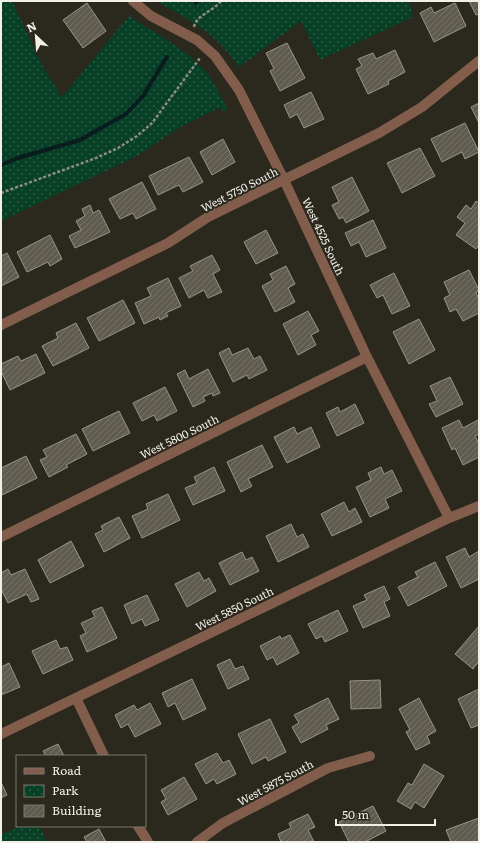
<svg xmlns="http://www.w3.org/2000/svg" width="480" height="843" font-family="Literata,serif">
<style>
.park{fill:url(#park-dots)}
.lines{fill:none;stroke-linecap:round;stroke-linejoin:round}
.stream{stroke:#091c1e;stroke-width:4}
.building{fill:url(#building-hatch);stroke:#989587}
.path{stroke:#908d84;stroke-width:2.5;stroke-dasharray:3 2;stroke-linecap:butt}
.minor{stroke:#835d4b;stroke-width:10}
.labels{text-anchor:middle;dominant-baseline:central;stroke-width:4;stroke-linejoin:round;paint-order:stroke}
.street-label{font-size:11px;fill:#f1efe8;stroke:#2b281d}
</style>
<defs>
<pattern id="park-dots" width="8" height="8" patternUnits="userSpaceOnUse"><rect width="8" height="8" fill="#073f27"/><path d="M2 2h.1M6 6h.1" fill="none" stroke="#2c5b46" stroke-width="1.8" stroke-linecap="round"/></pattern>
<pattern id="building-hatch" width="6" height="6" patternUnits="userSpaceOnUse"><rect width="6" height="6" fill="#5f5c4f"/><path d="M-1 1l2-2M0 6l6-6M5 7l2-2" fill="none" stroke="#767468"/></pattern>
</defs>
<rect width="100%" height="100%" fill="#2b281d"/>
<!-- park -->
<path class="park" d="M1,1h11l32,68 18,28 67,-81c25,17 55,31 75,54 10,12 17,26 24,40l-5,2 -2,-5 -42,21 -42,28 -136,65z
M156,1h253l4,16 -93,43 -19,-39 -62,46c-24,-35 -48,-46 -83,-66z
M20,826h19l8,16h-46v-7z"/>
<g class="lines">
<!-- stream -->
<path class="stream" d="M196,3l1,-2
M1,165l17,-7 62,-18 46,-26 17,-18 24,-39"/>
</g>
<!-- building -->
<path class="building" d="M469,1h10v13l-3,1z
M87,3l19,28 -23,17 -20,-28z
M455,3l11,23 -32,16 -14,-29 11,-6 3,6z
M287,43l18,35 -25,13 -10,-20 4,-2 -8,-16z
M395,50l10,22 -17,9 1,3 -21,10 -12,-25 6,-3 -4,-7 15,-6 3,6z
M311,92l13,27 -20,9 -7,-14 -7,4 -6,-13z
M479,103v20l-8,-16z
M465,123l14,29 -14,7 -3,-7 -20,10 -11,-23z
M223,139l12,23 -23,13 -12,-23z
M420,148l15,28 -33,17 -15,-30z
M189,157l14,25 -20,10 -4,-7 -21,10 -9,-19z
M352,177l17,34 -23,12 -3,-6 -4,2 -7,-14 7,-3 -7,-15z
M142,182l14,27 -20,10 -3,-6 -13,6 -11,-20z
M476,201l3,2v42l-3,4 -20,-14 9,-12 -8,-6 9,-12 5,4z
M90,205l3,8 6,-3 11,22 -35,16 -6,-12 12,-6 -5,-9 9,-5 -3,-7z
M373,220l13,28 -20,9 -7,-15 -8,4 -6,-13z
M266,230l12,23 -22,11 -12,-22z
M50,235l12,24 -12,7 -2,-4 -21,10 -10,-20z
M7,253l12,24 -18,9v-30z
M212,255l8,15 -7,4 9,18 -14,6 -4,-8 -15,8 -10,-20 14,-7 -3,-5z
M286,266l9,18 -7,4 7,14 -20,10 -13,-26 11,-6 -3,-6z
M469,270l10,20 -3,3 3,6v14l-16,8 -7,-12 -6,3 -6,-14 6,-3 -6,-13z
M394,273l16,33 -18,8 -9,-19 -6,3 -7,-13z
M168,278l13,28 -15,7 2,3 -8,4 -1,-3 -15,7 -9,-21 16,-7 -4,-8z
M123,300l12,23 -36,18 -12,-23z
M308,311l11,20 -8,4 5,10 -18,10 -15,-31z
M419,319l16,31 -26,14 -16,-32z
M76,323l13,25 -36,18 -11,-20 16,-8 -2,-5z
M229,348l3,7 16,-7 6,11 6,-3 7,14 -18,9 -2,-4 -14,7 -14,-29z
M36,354l9,19 -35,17 -9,-19v-7l17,-8 3,5z
M208,369l12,24 -7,3 -1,-3 -9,4 2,4 -12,6 -16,-33 8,-4 4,9z
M450,377l13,27 -27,13 -7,-13 8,-3 -7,-15z
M165,387l12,24 -20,10 -3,-6 -12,6 -9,-18z
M355,404l9,19 -27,13 -11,-23 12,-6 2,5z
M119,411l11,22 -37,18 -11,-22z
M459,420l4,8 15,-8 1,2v12l-4,2 4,8v13l-16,8 -8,-17 -3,2 -10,-22z
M294,427l3,7 14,-7 9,20 -33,16 -13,-26z
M76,434l11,20 -21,11 2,2 -19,10 -9,-17 7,-3 -4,-7z
M262,445l11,22 -25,12 4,7 -11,6 -14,-30z
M26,456l11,22 -35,17 -1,-27z
M214,467l11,24 -32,14 -8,-17 12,-5 -3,-6z
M381,467l3,7 8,-4 10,21 -17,8 4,9 -19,9 -14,-30 15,-7 -3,-7z
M168,494l12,26 -38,18 -10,-22 16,-7 -2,-5z
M344,502l5,10 6,-4 7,14 -30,14 -11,-22z
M119,517l11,21 -26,14 -9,-18 8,-4 -2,-4z
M291,524l6,13 6,-3 6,13 -31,15 -12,-26z
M71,541l13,25 -34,17 -12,-23z
M465,548l4,9 10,-6v28l-18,9 -15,-31z
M242,552l4,8 6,-3 7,14 -29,14 -11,-22z
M435,562l12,24 -39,20 -10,-19 20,-10 -3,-5z
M8,569l3,6 14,-6 14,30 -8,3 -4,-8 -19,9 -7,-14v-16z
M199,572l5,9 5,-3 7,13 -29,16 -12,-23z
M384,586l6,13 -6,3 6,14 -27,12 -10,-22 14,-6 -3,-5z
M147,595l12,25 -14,6 -3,-7 -10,5 -8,-19z
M102,607l15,31 -30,14 -7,-16 6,-3 -5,-10 14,-6 -3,-6z
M338,610l10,21 -23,11 -3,-6 -6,3 -8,-15z
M479,626v35l-6,8 -18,-15z
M290,635l9,18 -22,12 -4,-8 -6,3 -7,-14 20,-10 1,3z
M56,640l4,9 7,-2 6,13 -30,14 -11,-23z
M230,659l5,10 8,-3 6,13 -21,10 -11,-24z
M9,663l11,24 -19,8v-28z
M192,679l14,30 -23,11 -8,-17 -7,4 -6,-14z
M380,680l1,28 -30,1 -1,-28z
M479,689v36l-8,3 -13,-29z
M328,698l11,21 -13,6 2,4 -27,14 -9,-16 7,-4 -5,-8z
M419,698l17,33 -9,5 3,7 -14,7 -10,-18 4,-2 -11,-21z
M150,703l11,21 -26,13 -7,-13 -7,4 -6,-13 19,-10 3,5z
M270,719l16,33 -18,9 -2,-4 -14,7 -14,-30z
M58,744l6,12h-18l-3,-5z
M217,753l6,10 6,-3 7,14 -19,10 -3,-5 -8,5 -11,-20z
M424,764l20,12 -20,32 -9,-6 -4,7 -14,-8 11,-18 4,2z
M184,777l13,22 -29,16 -7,-13 5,-3 -5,-9z
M1,782l6,13 -6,3z
M373,806l13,25 -21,11h-16l-10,-20z
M308,814l7,13 -7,3 6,12h-33l-3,-8 13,-6 -2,-5z
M479,818v24h-28l-5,-12z
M99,829l7,13h-19l-3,-5z"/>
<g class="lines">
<!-- path -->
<path class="path" d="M194,27c2,-12 20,-16 27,-26
M1,193l95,-35 22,-10 19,-12 15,-13 48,-65"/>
<!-- minor -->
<path class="minor" d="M133,1l18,15 46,24 18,16 24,34 45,90 83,177 82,161
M1,325l167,-82 40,-26 171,-84 43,-26 57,-46
M1,537l366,-180
M76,698l28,58
M1,734l448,-216 30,-12
M138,826l10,16
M197,842l26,-19 105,-55 42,-12"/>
</g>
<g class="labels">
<!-- street labels -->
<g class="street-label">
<text transform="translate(239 189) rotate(-27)">West 5750 South</text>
<text transform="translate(324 236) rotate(65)">West 4525 South</text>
<text transform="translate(179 436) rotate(-26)">West 5800 South</text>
<text transform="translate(234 608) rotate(-26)">West 5850 South</text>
<text transform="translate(275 782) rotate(-28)">West 5875 South</text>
</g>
</g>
<!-- border -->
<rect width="480" height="843" fill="none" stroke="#f1efe8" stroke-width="4"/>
<!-- legend -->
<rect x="16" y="755" width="130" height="72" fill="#2b281d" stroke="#7a786e"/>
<rect x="24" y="768" width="20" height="6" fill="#835d4b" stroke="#7a786e"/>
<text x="52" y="775" font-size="12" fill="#f1efe8">Road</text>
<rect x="24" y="785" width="20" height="12" fill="url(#park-dots)" stroke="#7a786e"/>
<text x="52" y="795" font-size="12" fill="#f1efe8">Park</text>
<rect x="24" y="805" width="20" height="12" fill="url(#building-hatch)" stroke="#7a786e"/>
<text x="52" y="815" font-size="12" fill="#f1efe8">Building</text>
<!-- north arrow -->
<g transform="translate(36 36) rotate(334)" stroke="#2b281d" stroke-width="3" paint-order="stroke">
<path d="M0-3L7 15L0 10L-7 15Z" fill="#f1efe8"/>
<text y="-6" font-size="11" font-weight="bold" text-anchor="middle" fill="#f1efe8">N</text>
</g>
<!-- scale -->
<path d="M336 819v6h99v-6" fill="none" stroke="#f1efe8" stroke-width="2"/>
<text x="342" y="819" font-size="12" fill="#f1efe8" stroke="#2b281d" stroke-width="3" paint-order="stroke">50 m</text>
</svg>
